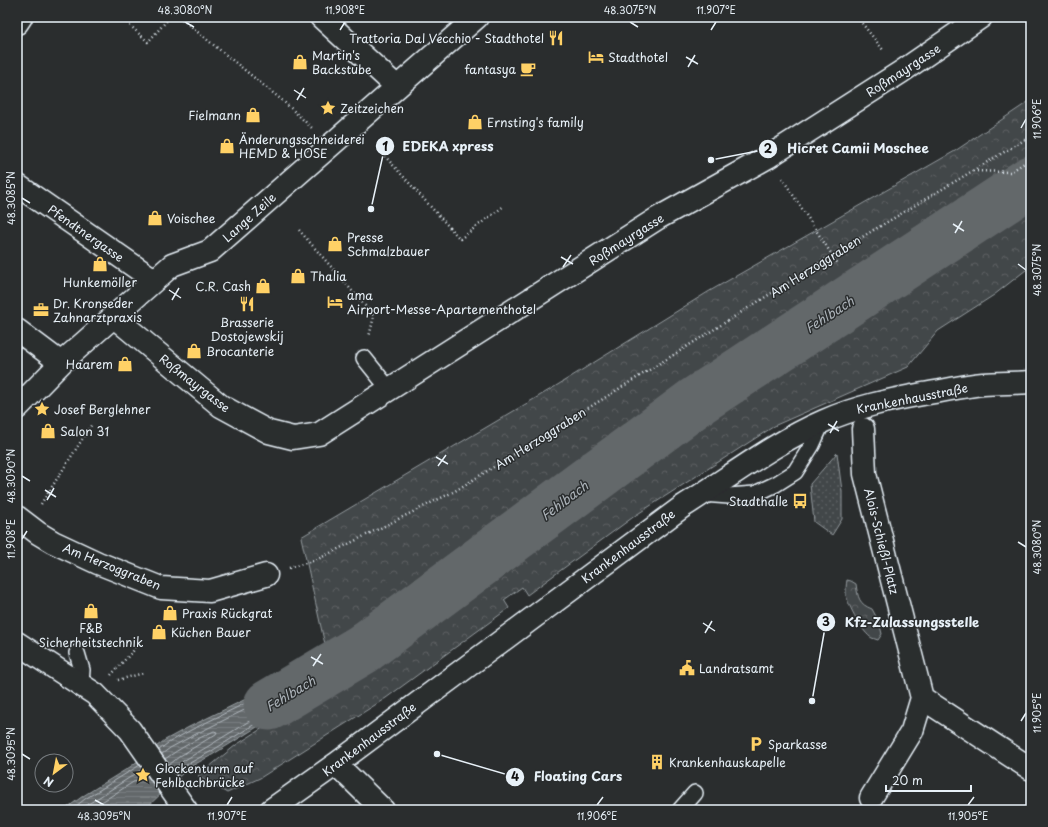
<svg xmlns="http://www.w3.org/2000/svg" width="1048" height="827" font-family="'Playpen Sans',sans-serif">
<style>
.grass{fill:url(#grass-dots);stroke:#959ca0}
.forest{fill:url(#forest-crowns);stroke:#959ca0}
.water{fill:url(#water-rules);stroke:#989fa3}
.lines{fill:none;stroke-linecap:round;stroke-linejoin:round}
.shore{stroke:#b3bac0;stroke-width:1}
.river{stroke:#63686b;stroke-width:51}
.service-casing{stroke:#e8f1f8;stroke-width:18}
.pedestrian-casing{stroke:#e8f1f8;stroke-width:25}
.minor-casing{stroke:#e8f1f8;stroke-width:25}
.path{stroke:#e8f1f8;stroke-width:2.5;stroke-dasharray:1 3;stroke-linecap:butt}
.service{stroke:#2a2d2e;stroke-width:15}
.pedestrian{stroke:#2a2d2e;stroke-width:22}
.minor{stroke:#2a2d2e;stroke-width:22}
.ticks{fill:none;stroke:#e8f1f8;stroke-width:1.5}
.labels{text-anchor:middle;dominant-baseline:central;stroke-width:3;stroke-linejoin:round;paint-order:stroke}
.poi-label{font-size:12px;fill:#e8f1f8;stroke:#2a2d2e;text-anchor:start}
.street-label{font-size:12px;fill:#e8f1f8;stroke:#2a2d2e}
.water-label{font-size:13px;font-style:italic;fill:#acb3b9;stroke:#2a2d2e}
.leader{fill:none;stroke:#e8f1f8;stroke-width:1.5}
.callout-dot{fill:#e8f1f8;stroke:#2a2d2e;stroke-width:1.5}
.mark-label{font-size:12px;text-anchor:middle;font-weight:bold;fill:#111}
.callout-label{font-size:13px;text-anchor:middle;font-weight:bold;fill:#e8f1f8;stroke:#2a2d2e;stroke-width:3;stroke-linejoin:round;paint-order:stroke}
.neatline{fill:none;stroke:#e8f1f8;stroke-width:1.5}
.ticks-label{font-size:10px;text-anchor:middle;fill:#e8f1f8}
</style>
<defs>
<pattern id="grass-dots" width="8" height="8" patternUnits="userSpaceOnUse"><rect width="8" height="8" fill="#424648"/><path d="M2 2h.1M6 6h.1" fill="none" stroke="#5d6163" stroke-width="1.8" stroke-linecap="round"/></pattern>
<pattern id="forest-crowns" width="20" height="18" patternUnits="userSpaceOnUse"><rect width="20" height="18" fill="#424648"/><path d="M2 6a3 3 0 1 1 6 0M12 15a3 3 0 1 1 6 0" fill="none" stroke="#5d6163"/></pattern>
<pattern id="water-rules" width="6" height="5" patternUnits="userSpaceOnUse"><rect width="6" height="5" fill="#63686b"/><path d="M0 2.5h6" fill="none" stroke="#797e81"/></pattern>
</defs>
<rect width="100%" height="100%" fill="#2a2d2e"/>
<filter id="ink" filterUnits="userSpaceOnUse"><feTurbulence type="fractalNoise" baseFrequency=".025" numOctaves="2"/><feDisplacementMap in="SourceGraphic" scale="8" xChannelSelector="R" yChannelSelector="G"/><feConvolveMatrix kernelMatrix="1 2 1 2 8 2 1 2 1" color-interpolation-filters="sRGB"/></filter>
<g filter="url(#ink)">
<!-- grass -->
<path class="grass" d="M837,453l5,38v28l-10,16 -18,-13 -4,-38z"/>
<!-- forest -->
<path class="forest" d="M1031,100v166l-37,29 -56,36 -30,36 -132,58 -140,90 -109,80 -5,-8 -18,13 5,8 -123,90 -126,80 -33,15 -29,-17 38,-31 99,-63 -12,-46 -22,-99 250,-148 157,-97 247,-141z
M847,580l4,1 5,3c2,14 3,20 16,25l7,13 3,12 -4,6c-2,-1 -4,-1 -6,-2 -9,-4 -24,-33 -26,-43 0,-5 0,-10 1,-15z"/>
<!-- water -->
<path class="water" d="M325,660l8,20 -121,75 -24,13 -44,42h-80l19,-14 47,-29 35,-27 24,-13z"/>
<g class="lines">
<!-- shore -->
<path class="shore" d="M159,750l9,-7 23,-13 130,-64 3,1 3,10v2l-117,73 -24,13 -10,9
M162,754l8,-6 24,-13 125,-62h2v4l-114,70 -24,14 -10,9
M165,759c15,-11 32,-20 49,-28l3,1 -1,2 -36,22 -11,9
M71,810l14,-11 55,-34
M79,810l64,-41
M89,810l57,-36"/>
<!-- river -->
<path class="river" d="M269,705l94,-56 334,-248 334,-220"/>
<defs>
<path id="service" d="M364,358l25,31
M702,494l27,2 26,-2 21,-10 19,-12 17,-27 11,-24
M77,653l5,17 -1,13
M680,810l15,-17"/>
<path id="pedestrian" d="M863,429l2,45 57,224 109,71
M871,798l41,-67 10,-33"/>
<path id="minor" d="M321,17l76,70
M17,23l4,-6
M17,185l137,95
M113,316l108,90 48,26 24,6 26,-4 339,-216 110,-61 133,-85 80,-55
M17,330l44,33
M17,408l44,-45 111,-98 38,-14 267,-234
M17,517l21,16 15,9 45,21 63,25 49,3 56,-16
M17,643l78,51 35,36 56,80
M336,764l47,46
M271,810l65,-46 346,-257c47,-29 91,-64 142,-86 32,-14 65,-21 99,-27 20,-3 40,-8 60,-10 16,-1 32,-1 48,-2"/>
</defs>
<!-- service casing -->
<use href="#service" class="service-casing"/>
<!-- pedestrian casing -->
<use href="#pedestrian" class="pedestrian-casing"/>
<!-- minor casing -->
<use href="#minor" class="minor-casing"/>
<!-- path -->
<path class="path" d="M121,17l27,25 22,-25
M179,17l104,84 29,27
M857,17l27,34
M382,153l78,86 44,-33
M973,171l37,1 21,-13
M782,178l56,86
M299,230l75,86 -5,21
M41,504l51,-80
M289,568l27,-8 139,-69 228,-142 149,-94 199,-119
M111,675l22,-24 3,-7
M118,680l26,-7"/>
<!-- service -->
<use href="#service" class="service"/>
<!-- pedestrian -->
<use href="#pedestrian" class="pedestrian"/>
<!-- minor -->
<use href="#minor" class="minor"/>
</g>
</g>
<!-- ticks -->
<path class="ticks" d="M185,22l9,5M630,22l8,5M340,30l5,-8M711,30l5,-8M686,57l12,7M688,67l7,-12M294,90l12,8M297,100l7,-12M1021,128l5,-9M22,198l8,5M953,224l11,7M955,233l7,-12M561,257l12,7M1018,264l8,6M563,267l8,-12M169,290l12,8M172,300l7,-12M828,424l11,7M830,433l7,-12M436,457l12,7M438,466l8,-11M22,476l8,5M45,490l11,7M47,500l7,-12M22,539l5,-8M1018,542l8,5M703,623l12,8M705,633l7,-12M311,657l12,7M313,666l8,-12M1021,721l5,-8M22,754l8,5M95,800l9,5M227,805l5,-8M597,805l6,-8M968,805l6,-8"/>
<!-- icons -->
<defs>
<symbol id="restaurant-bare" viewBox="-9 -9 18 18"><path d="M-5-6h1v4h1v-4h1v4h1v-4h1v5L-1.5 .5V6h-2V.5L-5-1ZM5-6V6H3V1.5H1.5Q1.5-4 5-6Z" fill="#ffd166" stroke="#2a2d2e" stroke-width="2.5" paint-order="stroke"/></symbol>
<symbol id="hotel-bare" viewBox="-9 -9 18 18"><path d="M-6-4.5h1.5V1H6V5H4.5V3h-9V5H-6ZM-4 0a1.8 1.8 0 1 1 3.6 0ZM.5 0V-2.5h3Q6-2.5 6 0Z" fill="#ffd166" stroke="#2a2d2e" stroke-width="2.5" paint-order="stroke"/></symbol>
<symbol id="shop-bare" viewBox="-9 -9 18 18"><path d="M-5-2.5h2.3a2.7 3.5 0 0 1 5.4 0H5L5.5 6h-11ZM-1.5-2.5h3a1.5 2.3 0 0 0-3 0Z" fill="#ffd166" stroke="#2a2d2e" stroke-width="2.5" paint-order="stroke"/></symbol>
<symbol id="cafe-bare" viewBox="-9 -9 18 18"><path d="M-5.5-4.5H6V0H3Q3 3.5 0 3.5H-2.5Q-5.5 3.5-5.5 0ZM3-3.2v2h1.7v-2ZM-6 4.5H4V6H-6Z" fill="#ffd166" stroke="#2a2d2e" stroke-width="2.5" paint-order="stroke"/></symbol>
<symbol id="sight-bare" viewBox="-9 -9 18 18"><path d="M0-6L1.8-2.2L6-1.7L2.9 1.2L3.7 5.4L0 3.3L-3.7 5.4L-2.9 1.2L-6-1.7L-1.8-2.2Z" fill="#ffd166" stroke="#2a2d2e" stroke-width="2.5" paint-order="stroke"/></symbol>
<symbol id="office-bare" viewBox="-9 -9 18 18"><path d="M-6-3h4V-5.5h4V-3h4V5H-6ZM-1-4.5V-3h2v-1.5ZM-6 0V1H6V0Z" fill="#ffd166" stroke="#2a2d2e" stroke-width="2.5" paint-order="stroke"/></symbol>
<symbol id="bus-bare" viewBox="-9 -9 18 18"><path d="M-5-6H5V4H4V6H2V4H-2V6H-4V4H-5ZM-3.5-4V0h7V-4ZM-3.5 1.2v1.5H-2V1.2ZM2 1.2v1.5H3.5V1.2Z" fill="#ffd166" stroke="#2a2d2e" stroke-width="2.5" paint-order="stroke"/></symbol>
<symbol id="civic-bare" viewBox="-9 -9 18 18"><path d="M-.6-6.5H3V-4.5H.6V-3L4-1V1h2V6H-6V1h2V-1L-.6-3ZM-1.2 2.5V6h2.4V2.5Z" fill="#ffd166" stroke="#2a2d2e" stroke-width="2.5" paint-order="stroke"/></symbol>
<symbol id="parking-bare" viewBox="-9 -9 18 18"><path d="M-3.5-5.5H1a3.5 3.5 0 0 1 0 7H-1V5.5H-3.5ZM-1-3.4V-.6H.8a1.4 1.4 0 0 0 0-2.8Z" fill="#ffd166" stroke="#2a2d2e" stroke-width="2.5" paint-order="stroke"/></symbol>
<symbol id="building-bare" viewBox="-9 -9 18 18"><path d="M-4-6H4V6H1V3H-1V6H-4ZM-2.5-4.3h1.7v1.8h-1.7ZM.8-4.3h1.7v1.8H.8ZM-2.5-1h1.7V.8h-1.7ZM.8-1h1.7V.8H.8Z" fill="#ffd166" stroke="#2a2d2e" stroke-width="2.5" paint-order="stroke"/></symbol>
</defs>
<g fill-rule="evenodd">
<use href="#restaurant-bare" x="545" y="27" width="22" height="22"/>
<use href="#hotel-bare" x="585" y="46" width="22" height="22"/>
<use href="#shop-bare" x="289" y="51" width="22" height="22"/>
<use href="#cafe-bare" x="517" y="58" width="22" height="22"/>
<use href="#sight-bare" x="317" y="97" width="22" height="22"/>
<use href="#shop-bare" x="242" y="104" width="22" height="22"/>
<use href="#shop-bare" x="464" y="111" width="22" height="22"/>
<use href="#shop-bare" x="216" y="135" width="22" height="22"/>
<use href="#shop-bare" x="144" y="207" width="22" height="22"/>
<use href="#shop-bare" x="324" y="233" width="22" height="22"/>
<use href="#shop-bare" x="89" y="253" width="22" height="22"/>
<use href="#shop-bare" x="287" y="265" width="22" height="22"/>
<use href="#shop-bare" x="252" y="275" width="22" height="22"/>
<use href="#hotel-bare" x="324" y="291" width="22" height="22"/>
<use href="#restaurant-bare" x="236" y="293" width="22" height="22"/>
<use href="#office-bare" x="30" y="299" width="22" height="22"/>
<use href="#shop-bare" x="183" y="340" width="22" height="22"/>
<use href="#shop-bare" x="114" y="353" width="22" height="22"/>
<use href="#sight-bare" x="31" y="398" width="22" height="22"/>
<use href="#shop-bare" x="37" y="420" width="22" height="22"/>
<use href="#bus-bare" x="789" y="490" width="22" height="22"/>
<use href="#shop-bare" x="80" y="600" width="22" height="22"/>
<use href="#shop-bare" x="159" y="602" width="22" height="22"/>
<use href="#shop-bare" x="148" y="621" width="22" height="22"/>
<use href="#civic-bare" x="676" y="657" width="22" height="22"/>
<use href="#parking-bare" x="745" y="733" width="22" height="22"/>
<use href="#building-bare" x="646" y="751" width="22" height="22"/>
<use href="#sight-bare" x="132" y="764" width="22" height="22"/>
</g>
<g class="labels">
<!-- poi labels -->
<g class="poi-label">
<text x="544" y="38" text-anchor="end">Trattoria Dal Vecchio - Stadthotel</text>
<text x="312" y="55">Martin's<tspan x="312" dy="14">Backstube</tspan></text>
<text x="608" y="57">Stadthotel</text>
<text x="516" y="69" text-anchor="end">fantasya</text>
<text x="340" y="108">Zeitzeichen</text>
<text x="241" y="115" text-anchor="end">Fielmann</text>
<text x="487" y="122">Ernsting's family</text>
<text x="239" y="139">Änderungsschneiderei<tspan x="239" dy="14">HEMD &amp; HOSE</tspan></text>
<text x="167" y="218">Voischee</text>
<text x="347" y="237">Presse<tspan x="347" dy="14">Schmalzbauer</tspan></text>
<text x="310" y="276">Thalia</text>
<text x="100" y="282" text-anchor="middle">Hunkemöller</text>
<text x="251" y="286" text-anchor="end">C.R. Cash</text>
<text x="347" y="295">ama<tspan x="347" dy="14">Airport-Messe-Apartementhotel</tspan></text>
<text x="53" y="303">Dr. Kronseder<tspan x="53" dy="14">Zahnarztpraxis</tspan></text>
<text x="247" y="322" text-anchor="middle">Brasserie<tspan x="247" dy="14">Dostojewskij</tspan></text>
<text x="206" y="351">Brocanterie</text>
<text x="113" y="364" text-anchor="end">Haarem</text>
<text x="54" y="409">Josef Berglehner</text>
<text x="60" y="431">Salon 31</text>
<text x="788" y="501" text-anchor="end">Stadthalle</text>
<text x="182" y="613">Praxis Rückgrat</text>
<text x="91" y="628" text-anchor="middle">F&amp;B<tspan x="91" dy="14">Sicherheitstechnik</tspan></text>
<text x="171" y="632">Küchen Bauer</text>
<text x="699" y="668">Landratsamt</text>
<text x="768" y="744">Sparkasse</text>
<text x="669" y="762">Krankenhauskapelle</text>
<text x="155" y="768">Glockenturm auf<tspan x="155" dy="14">Fehlbachbrücke</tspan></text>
</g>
<!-- street labels -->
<g class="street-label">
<text transform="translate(903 70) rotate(-33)">Roßmayrgasse</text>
<text transform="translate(249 217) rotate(-42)">Lange Zeile</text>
<text transform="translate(86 233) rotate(35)">Pfendtnergasse</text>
<text transform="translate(626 239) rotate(-32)">Roßmayrgasse</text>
<text transform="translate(815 266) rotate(-32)">Am Herzoggraben</text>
<text transform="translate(195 383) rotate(38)">Roßmayrgasse</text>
<text transform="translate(912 398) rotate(-11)">Krankenhausstraße</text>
<text transform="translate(540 438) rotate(-32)">Am Herzoggraben</text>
<text transform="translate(882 541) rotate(76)">Alois-Schießl-Platz</text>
<text transform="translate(628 546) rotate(-37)">Krankenhausstraße</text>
<text transform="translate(112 566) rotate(22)">Am Herzoggraben</text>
<text transform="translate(369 739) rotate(-37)">Krankenhausstraße</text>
</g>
<!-- water labels -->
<g class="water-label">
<text transform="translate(829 314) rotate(-33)">Fehlbach</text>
<text transform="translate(564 500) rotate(-37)">Fehlbach</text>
<text transform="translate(290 693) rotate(-31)">Fehlbach</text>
</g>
</g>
<!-- callouts -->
<path class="leader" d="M371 209L385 146M711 160L768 149M812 701L826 622M437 754L515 777"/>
<g class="callout-dot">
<circle cx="371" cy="209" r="4"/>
<circle cx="711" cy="160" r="4"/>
<circle cx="812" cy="701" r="4"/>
<circle cx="437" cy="754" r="4"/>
<circle cx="385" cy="146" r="10"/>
<circle cx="768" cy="149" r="10"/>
<circle cx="826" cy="622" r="10"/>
<circle cx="515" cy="777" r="10"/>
</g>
<g class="mark-label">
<text x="385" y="151">1</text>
<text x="768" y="153">2</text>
<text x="826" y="626">3</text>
<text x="515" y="781">4</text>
</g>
<g class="callout-label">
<text x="448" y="151">EDEKA xpress</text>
<text x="858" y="153">Hicret Camii Moschee</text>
<text x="912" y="627">Kfz-Zulassungsstelle</text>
<text x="578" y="781">Floating Cars</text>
</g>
<!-- margin -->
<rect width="1048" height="827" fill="none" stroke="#2a2d2e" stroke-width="44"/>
<!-- north arrow -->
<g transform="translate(54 773) rotate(212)"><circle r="19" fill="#2a2d2e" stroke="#767b7f"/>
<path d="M0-3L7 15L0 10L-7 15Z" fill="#ffd166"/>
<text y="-6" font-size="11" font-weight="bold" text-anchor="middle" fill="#e8f1f8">N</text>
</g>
<!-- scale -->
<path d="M886 785v6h85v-6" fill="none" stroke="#e8f1f8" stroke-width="2"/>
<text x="892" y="785" font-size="12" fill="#e8f1f8" stroke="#2a2d2e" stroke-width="3" paint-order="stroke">20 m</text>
<rect x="22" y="22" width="1004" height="783" class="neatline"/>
<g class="ticks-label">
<text x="185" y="14">48.3080°N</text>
<text x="345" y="14">11.908°E</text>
<text x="630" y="14">48.3075°N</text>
<text x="716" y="14">11.907°E</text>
<text transform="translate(1037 119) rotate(-90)" y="4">11.906°E</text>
<text transform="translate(11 198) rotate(-90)" y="4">48.3085°N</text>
<text transform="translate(1037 270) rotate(-90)" y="4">48.3075°N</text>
<text transform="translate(11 476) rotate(-90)" y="4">48.3090°N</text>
<text transform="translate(11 539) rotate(-90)" y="4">11.908°E</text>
<text transform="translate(1037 547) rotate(-90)" y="4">48.3080°N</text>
<text transform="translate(1037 713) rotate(-90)" y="4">11.905°E</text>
<text transform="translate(11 754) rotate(-90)" y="4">48.3095°N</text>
<text x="104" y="820">48.3095°N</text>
<text x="227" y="820">11.907°E</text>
<text x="597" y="820">11.906°E</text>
<text x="968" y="820">11.905°E</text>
</g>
</svg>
